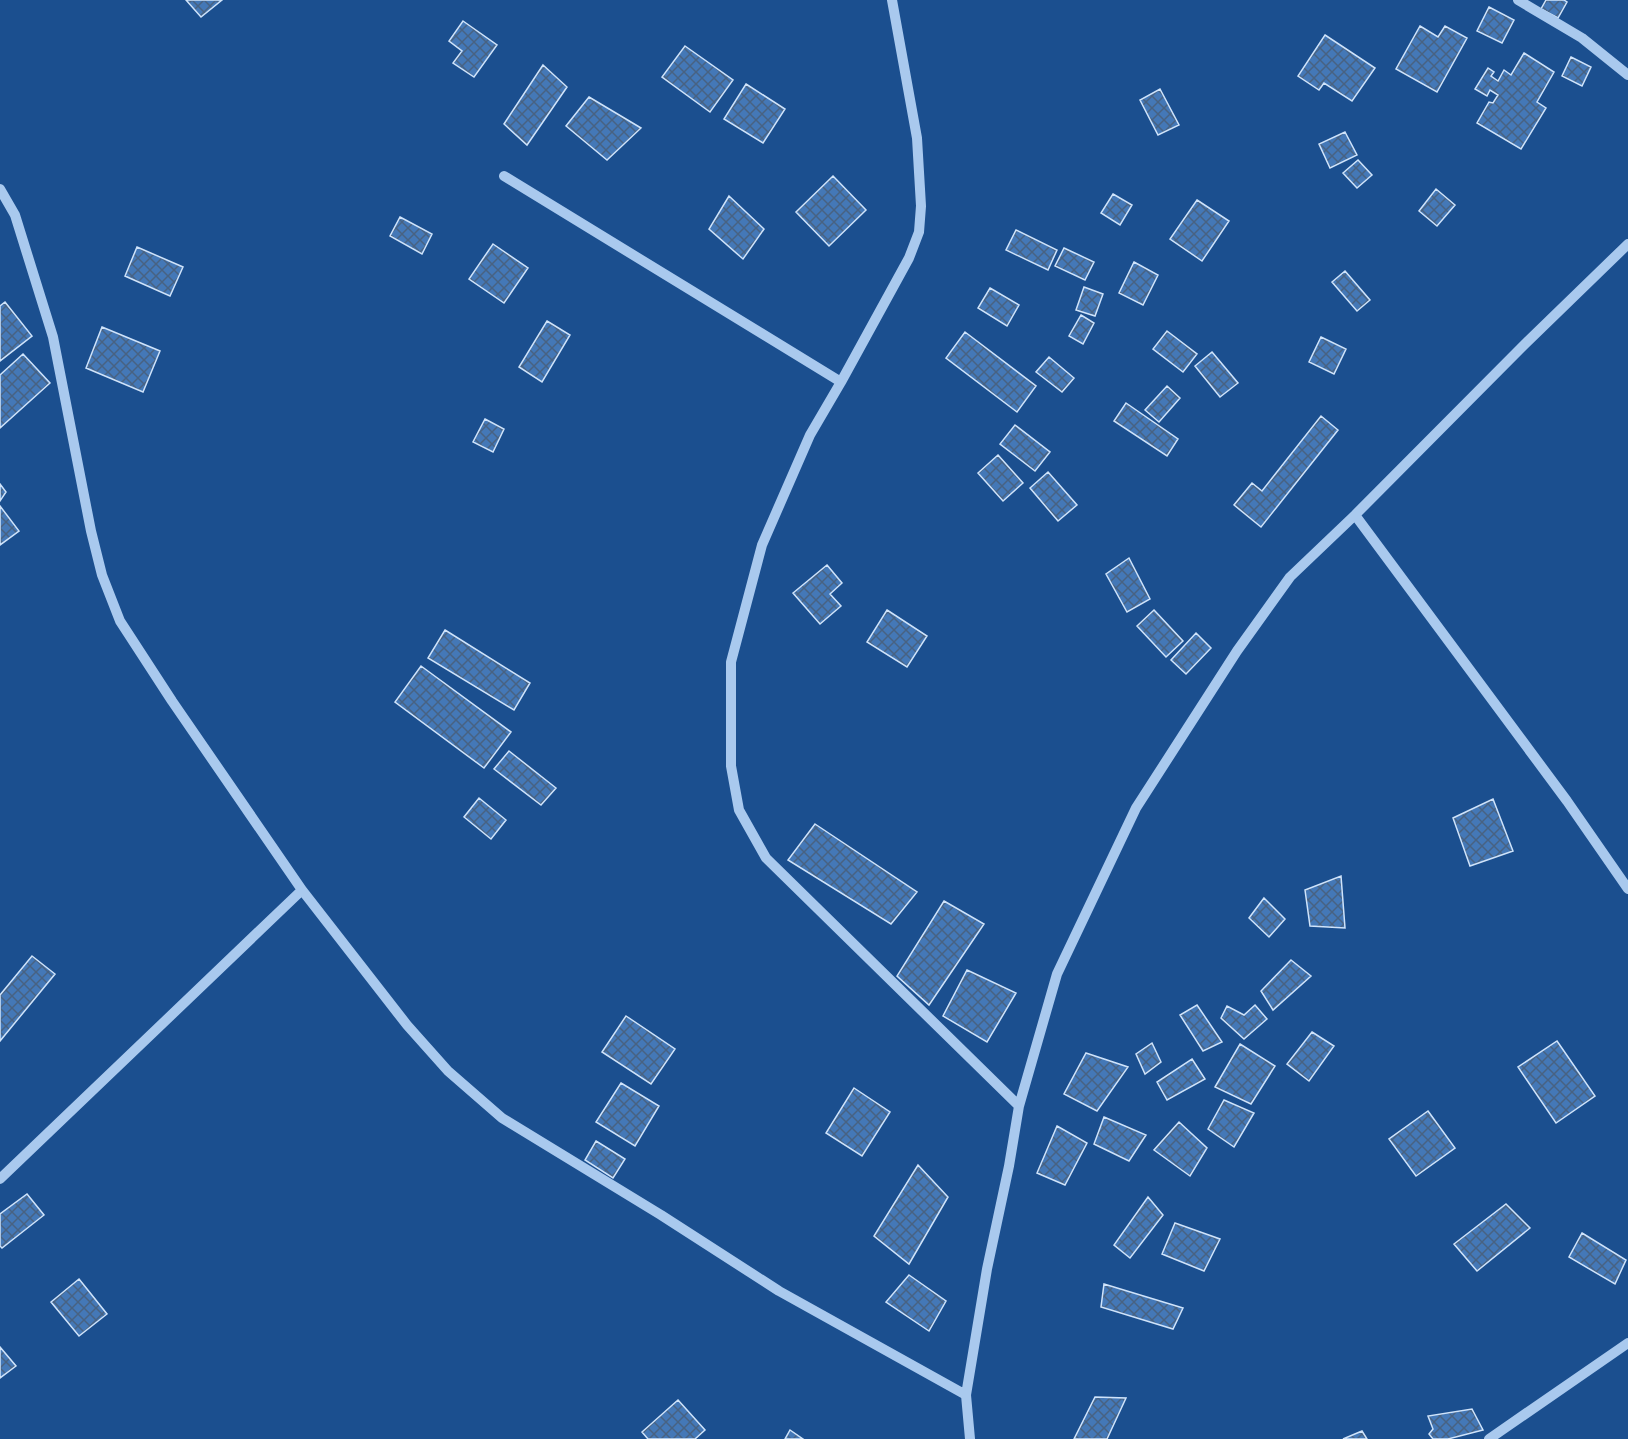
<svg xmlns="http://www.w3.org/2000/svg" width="1628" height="1439" font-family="Jost,sans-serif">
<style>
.building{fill:url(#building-cross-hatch);stroke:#cfe3fa;stroke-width:1.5}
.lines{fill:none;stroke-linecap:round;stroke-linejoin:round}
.minor{stroke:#a9c9ee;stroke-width:10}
</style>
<defs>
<pattern id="building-cross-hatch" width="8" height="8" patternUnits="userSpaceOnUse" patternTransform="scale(1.5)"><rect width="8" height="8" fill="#4478b7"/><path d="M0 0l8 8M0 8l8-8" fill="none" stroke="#486282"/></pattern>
</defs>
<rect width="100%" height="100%" fill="#1b4f8f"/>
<!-- building -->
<path class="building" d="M186,0h36l-21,17z
M1546,0h18l3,2 -9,16 -17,-9z
M1489,7l25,13 -12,23 -25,-12z
M463,21l34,24 -23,32 -21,-14 9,-12 -13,-10z
M1420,26l18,11 7,-11 22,12 -30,54 -41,-23z
M1325,35l50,33 -23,33 -28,-18 -5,7 -21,-14z
M685,46l48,34 -23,32 -48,-35z
M1524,53l30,19 -17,30 9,6 -25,41 -44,-26 12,-21 4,1 5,-8 -8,-5 -3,6 -12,-7 13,-21 6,4 -3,4 7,5 6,-11 7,5z
M1571,57l20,10 -9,19 -20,-10z
M543,65l24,22 -40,58 -23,-21z
M746,84l39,25 -22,34 -39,-24z
M1160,89l19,36 -21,10 -18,-35z
M589,97l52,31 -34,32 -41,-34z
M1345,132l12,23 -27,13 -11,-24z
M1358,160l14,15 -15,13 -14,-15z
M833,176l33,34 -37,36 -33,-34z
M1436,189l19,16 -18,21 -18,-15z
M1113,194l19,11 -12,20 -19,-12z
M729,196l35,33 -21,30 -34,-30z
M1197,200l32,21 -27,40 -32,-22z
M400,217l32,17 -10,20 -32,-18z
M1016,230l41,20 -9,20 -42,-20z
M493,244l35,24 -24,35 -35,-24z
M137,247l46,20 -13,29 -45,-20z
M1064,248l30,14 -9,18 -30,-14z
M1134,262l24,13 -15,30 -24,-12z
M1345,271l25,29 -13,11 -25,-29z
M1084,287l19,7 -8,22 -19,-6z
M990,288l29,17 -12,21 -29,-18z
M5,302l27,34 -32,25v-55z
M1081,315l13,8 -11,21 -14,-8z
M547,321l23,14 -28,47 -23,-15z
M102,327l58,24 -17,41 -57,-24z
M1167,331l30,23 -14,18 -30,-23z
M965,332l71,54 -19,26 -71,-54z
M1321,337l25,12 -12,25 -25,-12z
M1212,352l26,31 -18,14 -25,-31z
M23,354l27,29 -50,45v-53z
M1049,357l25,21 -12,14 -26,-20z
M1167,386l13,12 -21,24 -14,-12z
M1126,403l52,36 -11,17 -53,-35z
M1321,416l17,14 -77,97 -27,-22 18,-22 10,8z
M485,419l19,10 -11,23 -20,-10z
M1015,425l35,27 -15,19 -35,-27z
M998,455l25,28 -20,18 -25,-28z
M1048,472l29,33 -19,16 -28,-33z
M0,484l6,8 -6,9z
M0,506l19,25 -19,14z
M1129,558l21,41 -23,13 -21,-38z
M827,565l15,18 -12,11 11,12 -21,18 -27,-31z
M887,610l40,26 -20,31 -40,-25z
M1154,610l29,31 -17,16 -29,-31z
M445,630l85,53 -16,27 -86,-52z
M1196,633l15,15 -25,26 -15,-14z
M421,666l90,66 -27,36 -89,-66z
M509,751l47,37 -15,17 -47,-36z
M479,798l27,22 -15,19 -27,-22z
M1493,799l20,52 -43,15 -17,-48z
M815,824l102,68 -26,32 -103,-64z
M1341,876l4,52 -35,-2 -5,-36z
M1264,898l21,21 -16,18 -20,-19z
M944,901l40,23 -55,81 -32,-29z
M32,956l23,18 -55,67v-46z
M1291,960l20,16 -38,34 -12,-19z
M967,970l49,23 -29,49 -44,-26z
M1197,1005l25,37 -19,9 -23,-36z
M1255,1005l12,14 -23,20 -23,-21 6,-12 17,9z
M626,1016l49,33 -24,35 -49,-32z
M1312,1032l22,14 -25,35 -22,-17z
M1557,1041l38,55 -39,27 -38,-56z
M1152,1043l9,19 -16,12 -9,-20z
M1240,1044l35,22 -24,38 -36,-17z
M1086,1053l42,14 -31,44 -33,-17z
M1192,1059l13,20 -38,21 -10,-18z
M621,1083l38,23 -24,40 -39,-24z
M854,1088l36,24 -28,44 -36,-23z
M1224,1100l30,13 -20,34 -26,-18z
M1428,1111l27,37 -39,28 -27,-37z
M1104,1117l42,18 -17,26 -35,-17z
M1179,1122l28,26 -17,28 -36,-26z
M1057,1126l30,17 -22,42 -28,-12z
M596,1141l29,18 -12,19 -28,-18z
M918,1165l30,32 -39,67 -35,-28z
M27,1194l17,21 -42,33 -2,-2v-32z
M1148,1197l15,18 -33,43 -16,-13z
M1506,1204l24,24 -53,43 -23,-27z
M1175,1223l45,16 -16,32 -42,-17z
M1582,1233l44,27 -11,24 -46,-27z
M909,1275l37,26 -17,30 -43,-29z
M79,1279l28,35 -28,22 -28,-34z
M1104,1284l79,24 -10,21 -72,-22z
M0,1347l16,19 -16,12z
M1095,1397l31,1 -19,41h-33z
M678,1400l27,30 -10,9h-47l-6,-7z
M1472,1409l11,21 -35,9h-15l-4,-5 4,-5 -5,-13z
M790,1430l13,9h-18z
M1362,1431l5,8h-24z"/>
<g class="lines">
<!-- minor -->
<path class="minor" d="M892,0l25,138 4,68 -2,26 -10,26 -68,124 -31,53 -48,110 -31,117v104l8,44 27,48 253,248
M1518,0l64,38 46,37
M504,176l337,206
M0,189l15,26 38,122 38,194 11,44 18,46 52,80 130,189 105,135 41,46 54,47 159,97 118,76 187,104
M1355,515l212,286 61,88
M0,1179l302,-289
M970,1439l-4,-44 21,-126 22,-103 10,-60 38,-132 79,-166 101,-157 53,-74 65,-62 169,-170 104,-101
M1489,1439l139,-96"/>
</g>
</svg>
